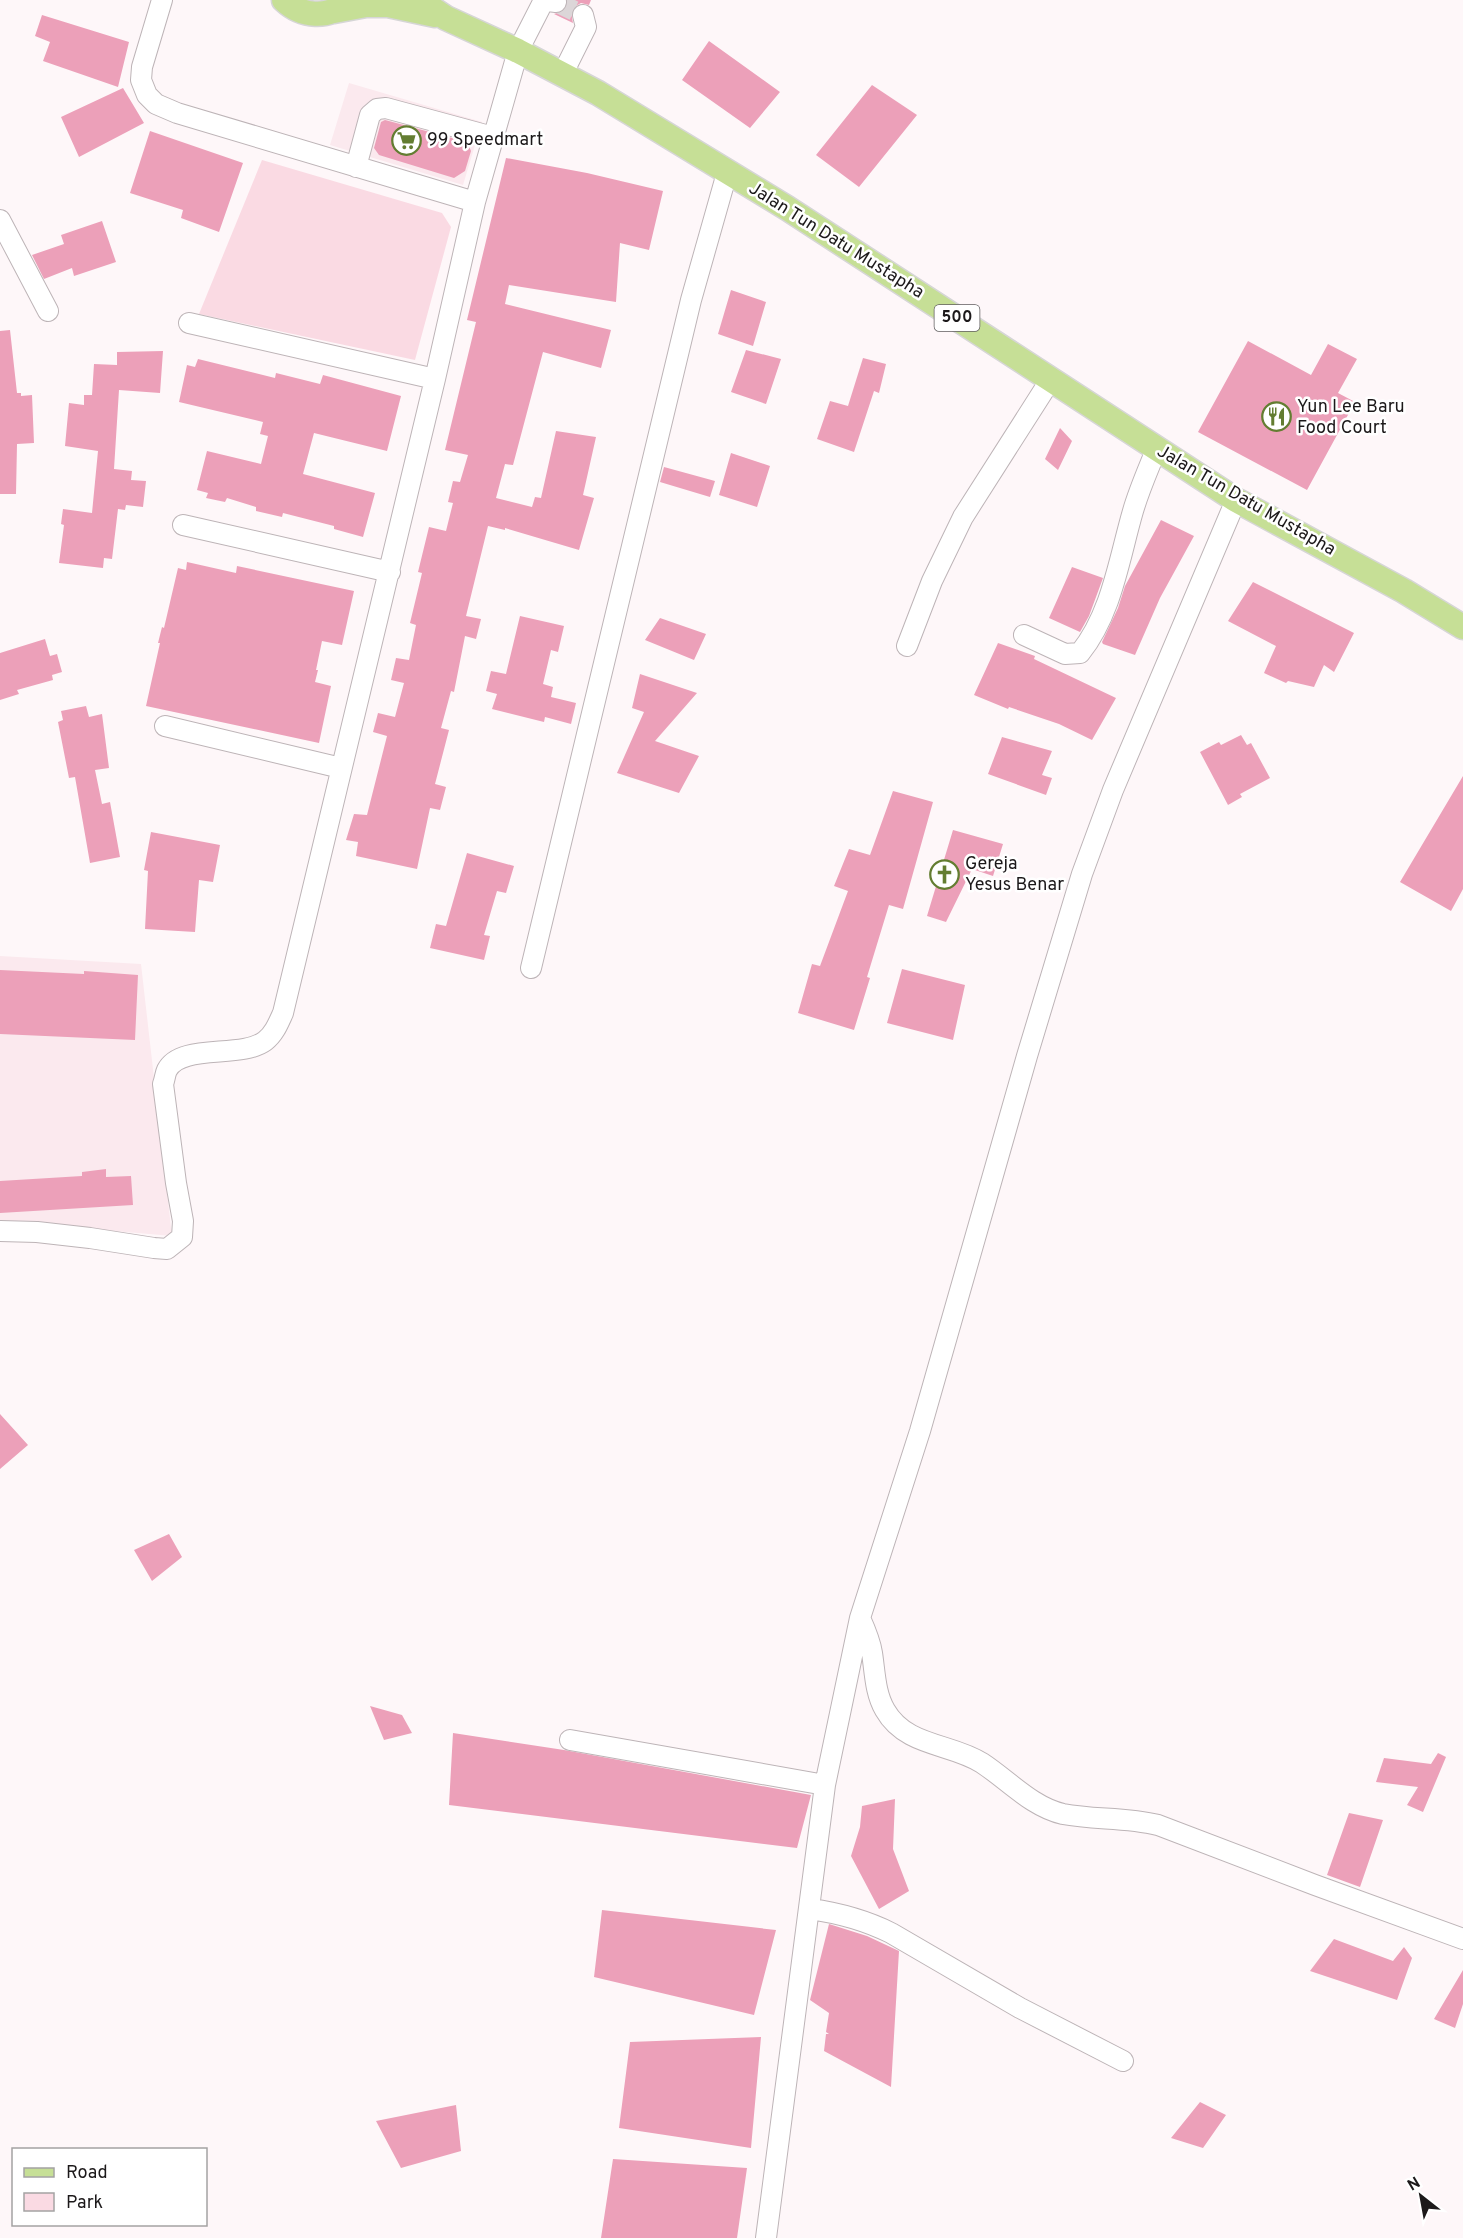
<svg xmlns="http://www.w3.org/2000/svg" width="1463" height="2238" font-family="Overpass,sans-serif">
<style>
.built{fill:#fbe9ee}
.green{fill:#fadae3}
.building{fill:#eca0b9}
.lines{fill:none;stroke-linecap:round;stroke-linejoin:round}
.minor-tunnel{stroke:#dcd6d8;stroke-width:20;stroke-dasharray:20 10;stroke-linecap:butt}
.minor-casing{stroke:#bdb4b7;stroke-width:22}
.major-casing{stroke:#d6d6d6;stroke-width:27}
.minor{stroke:#fff;stroke-width:20}
.major{stroke:#c6df96;stroke-width:24}
.labels{text-anchor:middle;dominant-baseline:central;stroke-width:5;stroke-linejoin:round;paint-order:stroke}
.shield{fill:#fff;stroke:#605e5f;stroke-width:1.5}
.shield-label{font-size:16px;font-weight:bold;fill:#1c191a}
.poi-label{font-size:18px;fill:#1c191a;stroke:#fff;text-anchor:start}
.street-label{font-size:18px;fill:#1c191a;stroke:#fff}
</style>
<rect width="100%" height="100%" fill="#fef7f9"/>
<!-- built -->
<path class="built" d="M349,83l133,39 -19,63 -133,-40z
M0,956l141,8 31,272 -172,-15z"/>
<!-- green -->
<path class="green" d="M262,160l180,53 9,14 -36,133 -216,-46z"/>
<!-- building -->
<path class="building" d="M567,0h24l-2,5 -8,-2 -7,4 -3,5 2,11 -19,-9 11,-4z
M42,15l87,27 -11,45 -75,-26 7,-19 -15,-6z
M709,41l71,51 -30,36 -68,-48z
M872,85l45,30 -58,72 -43,-32z
M123,88l21,35 -65,34 -18,-40z
M385,120l82,22 4,9 -6,20 -11,7 -75,-23 -5,-7 7,-26z
M150,131l93,32 -24,69 -38,-14 2,-8 -53,-17z
M506,158l81,15 76,18 -14,59 -29,-7 -4,59 -107,-17 -4,19 106,26 -10,38 -58,-16 -30,113 -8,-1 -9,34 36,9 3,-10 6,1 15,-67 40,6 -13,58 11,3 -15,52 -74,-22v2l-17,-4 -22,90 15,3 -5,20 -11,-3 -11,56 -3,-1 -10,37 8,2 -14,54 11,3 -6,23 -10,-2 -13,61 -61,-13 2,-14 -12,-2 8,-26 13,1 20,-79 -14,-4 5,-19 17,4 9,-34 -13,-3 5,-22 13,2 7,-35 -6,-2 12,-50 -4,-1 11,-45 17,4 7,-28 -5,-1 5,-21 7,1 8,-27 -23,-5 31,-128 -9,-2z
M102,221l14,41 -42,14 -2,-8 -28,11 -12,-24 32,-11 -3,-9z
M731,290l35,12 -13,44 -35,-12z
M10,330l7,63h4v3l11,-1 2,48 -17,1 -1,50h-16v-163z
M1248,341l63,34 17,-31 29,15 -19,34 17,9 -48,88 -109,-58z
M746,350l35,9 -15,45 -35,-12z
M163,351l-3,42 -41,-3 -5,79 18,2 -1,9 15,1 -3,26 -17,-2 -1,5 -7,-1 -6,50 -8,-1 -1,10 -44,-5 5,-38 -3,-1 2,-15 29,4 6,-62 -33,-5 4,-43 15,2v-10h8l2,-31 23,1v-13z
M863,358l23,6 -7,29 -5,-2 -20,61 -37,-13 13,-38 18,5z
M198,359l77,19 1,-5 44,11 3,-9 78,21 -14,55 -73,-18 -11,41 72,19 -12,44 -29,-8v-3l-51,-13 -1,4 -26,-6v-4l-29,-9 -2,4 -19,-4 2,-5 -11,-3 10,-39 54,13 7,-28 -8,-2 3,-12 -84,-20 8,-37 8,2z
M1060,428l12,13 -14,29 -13,-11z
M731,453l39,13 -13,41 -38,-12z
M664,467l51,14 -5,16 -50,-15z
M1161,520l33,16 -34,62 -25,57 -32,-11 -1,-2 16,-34 7,-22z
M187,562l49,11 1,-7 117,25 -12,54 -20,-4 -6,29h2l-3,12 16,4 -12,57 -173,-37 14,-63h-2l4,-16 2,1 14,-60 8,2z
M1072,567l31,11 -14,38 -9,16 -31,-14z
M1253,582l101,51 -20,39 -10,-7 -10,22 -26,-6 -2,2 -22,-10 12,-27 -48,-25z
M520,616l44,10 -6,26 -7,-2 -8,34 10,3 -2,10 25,6 -5,21 -26,-7 -1,5 -52,-13 5,-15 -11,-3 5,-20 15,3z
M660,618l46,16 -12,26 -49,-20z
M45,639l5,17 7,-2 5,18 -10,3 1,5 -36,10 2,4 -19,6v-47z
M998,643l37,13 -1,3 82,39 -24,42 -33,-16 -50,-17 -1,2 -34,-14z
M640,674l57,19 -42,48 44,15 -20,37 -62,-20 27,-61 -12,-4z
M86,706l3,11 13,-3 7,54 -14,2 7,34 8,-2 10,55 -30,6 -15,-86 -6,1 -11,-56 5,-2 -2,-9z
M1241,735l6,10 4,-2 19,35 -30,16 2,3 -14,8 -28,-53 19,-10 2,3z
M1002,737l50,14 -10,24 10,3 -6,17 -58,-21z
M1463,776v113l-12,22 -51,-29z
M893,791l40,11 -30,107 -14,-4 -22,72 3,1 -16,52 -56,-17 14,-49 8,2 28,-75 -14,-5 15,-37 21,6z
M953,830l50,14 -10,32 -21,-7 -26,53 -19,-6z
M151,832l69,13 -7,37 -14,-2 -4,52 -50,-3 3,-58 -4,-1z
M467,853l47,13 -8,27 -9,-2 -13,44 6,1 -6,24 -54,-12 6,-24 10,2z
M902,969l63,16 -12,55 -66,-17z
M0,970l84,4v-3l54,4 -3,65 -135,-6z
M106,1169v8l25,-1 2,29 -133,8v-32l82,-5v-4z
M0,1414l28,31 -28,24z
M169,1534l13,23 -30,24 -18,-31z
M370,1706l32,9 10,18 -28,7z
M453,1733l111,17 247,45 -14,53 -348,-43z
M1438,1753l8,4 -23,55 -16,-7 11,-18 -42,-5 8,-24 47,6z
M895,1799l-2,50 16,42 -30,18 -28,-53 9,-29 2,-21z
M1349,1813l34,7 -23,67 -33,-12z
M602,1910l174,20 -22,85 -160,-38z
M829,1924l38,12 32,15 -8,136 -67,-36 2,-17h3l-3,-2 3,-19 -19,-13z
M1334,1939l59,22 11,-14 8,11 -15,42 -87,-29z
M1463,1970v34l-8,24 -21,-9z
M761,2037l-10,111 -132,-20 11,-86z
M1200,2102l26,13 -23,33 -32,-10z
M456,2105l5,46 -60,17 -25,-47z
M613,2159l134,9 -10,70h-136z"/>
<g class="lines">
<!-- minor-tunnel -->
<path class="minor-tunnel" d="M556,2l27,13"/>
<defs>
<path id="minor" d="M162,0l-20,67 -1,13 6,15 9,9 21,9 298,89
M562,75l24,-48 -3,-12
M356,167l14,-52 7,-6 9,-1 107,29
M0,220l48,91
M189,323l246,56
M183,525l207,47
M1024,635l41,19 15,-1c32,-40 39,-94 53,-142 6,-21 15,-41 23,-61
M907,646l25,-65 31,-64 88,-138
M165,726l176,42
M531,968l160,-668 36,-127
M0,1231l37,1 53,6 64,10 13,1 15,-12 1,-16 -7,-38 -13,-99c2,-5 2,-10 4,-14 14,-27 74,-11 98,-29 9,-7 13,-17 18,-28l152,-634 40,-177 43,-151 24,-47 6,-3 8,1
M860,1618c5,11 10,22 12,35 3,19 3,40 13,57 21,37 66,33 97,53 26,17 50,44 81,51 31,6 63,3 95,11l157,60 148,54
M570,1740l255,45
M810,1909c29,4 55,11 81,24l129,75 103,53
M766,2238l59,-453 35,-167 60,-187 107,-375 55,-182 31,-84 123,-290"/>
<path id="major" d="M284,0c18,17 44,19 63,2
M419,0l27,18 72,33 80,42 189,115 449,292 168,91 59,36
M334,11l32,-6h22l47,10"/>
</defs>
<!-- minor casing -->
<use href="#minor" class="minor-casing"/>
<!-- major casing -->
<use href="#major" class="major-casing"/>
<!-- minor -->
<use href="#minor" class="minor"/>
<!-- major -->
<use href="#major" class="major"/>
</g>
<!-- icons -->
<defs>
<symbol id="supermarket-ring" viewBox="-11 -11 22 22"><circle r="9.5" fill="#fff" stroke="#637d31" stroke-width="1.5"/><path d="M-6-5.5h2.5l.6 2H6L4.5 2H-2.5L-4.4-4H-6ZM-1.5 3.2a1.3 1.3 0 1 0 .1 0ZM3 3.2a1.3 1.3 0 1 0 .1 0Z" fill="#637d31"/></symbol>
<symbol id="restaurant-ring" viewBox="-11 -11 22 22"><circle r="9.5" fill="#fff" stroke="#637d31" stroke-width="1.5"/><path d="M-5-6h1v4h1v-4h1v4h1v-4h1v5L-1.5 .5V6h-2V.5L-5-1ZM5-6V6H3V1.5H1.5Q1.5-4 5-6Z" fill="#637d31"/></symbol>
<symbol id="church-ring" viewBox="-11 -11 22 22"><circle r="9.5" fill="#fff" stroke="#637d31" stroke-width="1.5"/><path d="M-1.2-6h2.4v3.5h3.3v2.4h-3.3V6h-2.4V-.1h-3.3v-2.4h3.3Z" fill="#637d31"/></symbol>
</defs>
<g fill-rule="evenodd">
<use href="#supermarket-ring" x="390" y="124" width="33" height="33"/>
<use href="#restaurant-ring" x="1260" y="400" width="33" height="33"/>
<use href="#church-ring" x="928" y="858" width="33" height="33"/>
</g>
<g class="labels">
<!-- shield labels -->
<rect class="shield" x="934.5" y="305" width="45" height="26" rx="4.5"/>
<g class="shield-label">
<text x="957" y="318">500</text>
</g>
<!-- poi labels -->
<g class="poi-label">
<text x="427" y="140">99 Speedmart</text>
<text x="1297" y="407">Yun Lee Baru<tspan x="1297" dy="21">Food Court</tspan></text>
<text x="965" y="864">Gereja<tspan x="965" dy="21">Yesus Benar</tspan></text>
</g>
<!-- street labels -->
<g class="street-label">
<text transform="translate(836 241) rotate(32)">Jalan Tun Datu Mustapha</text>
<text transform="translate(1246 501) rotate(30)">Jalan Tun Datu Mustapha</text>
</g>
</g>
<!-- legend -->
<rect x="12" y="2148" width="195" height="78" fill="#ffffff" stroke="#a4a3a3" stroke-width="1.5"/>
<rect x="24" y="2168" width="30" height="9" fill="#c6df96" stroke="#a4a3a3" stroke-width="1.5"/>
<text x="66" y="2178" font-size="18" fill="#1c191a">Road</text>
<rect x="24" y="2193" width="30" height="18" fill="#fadae3" stroke="#a4a3a3" stroke-width="1.5"/>
<text x="66" y="2208" font-size="18" fill="#1c191a">Park</text>
<!-- north arrow -->
<g transform="translate(1421 2196) rotate(329)" stroke="#ffffff" stroke-width="4.5" paint-order="stroke">
<path d="M0-4.5L10 22L0 15L-10 22Z" fill="#1c191a"/>
<text y="-9" font-size="16" font-weight="bold" text-anchor="middle" fill="#1c191a">N</text>
</g>
</svg>
